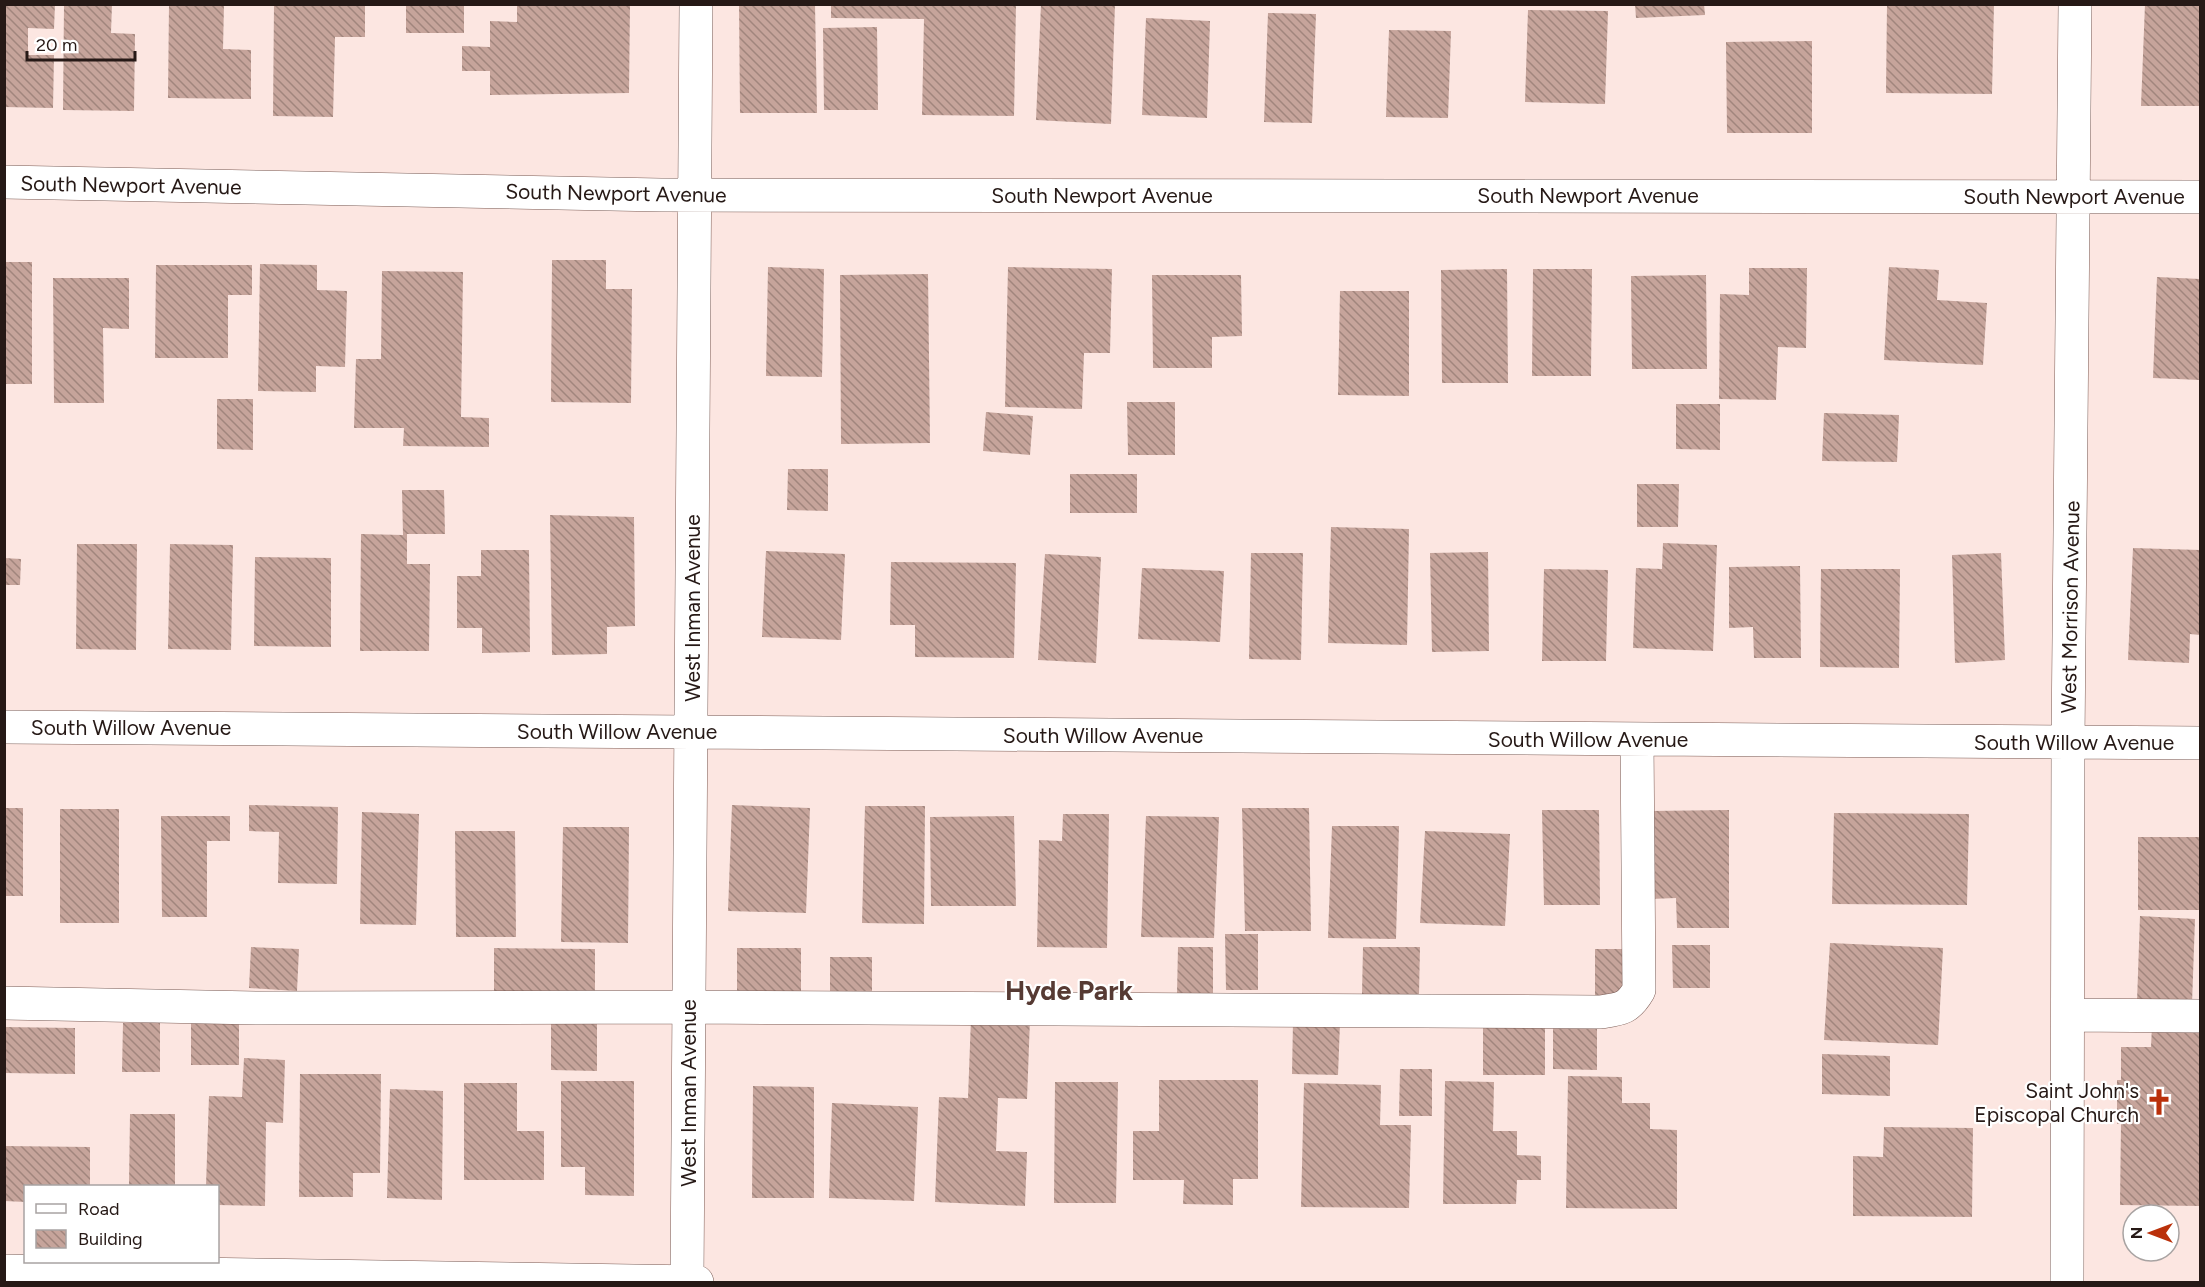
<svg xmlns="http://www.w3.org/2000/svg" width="2205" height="1287" font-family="Figtree,sans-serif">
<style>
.building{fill:url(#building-back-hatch)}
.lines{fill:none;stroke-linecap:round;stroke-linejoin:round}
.minor-casing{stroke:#7b5c55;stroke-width:34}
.minor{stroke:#fff;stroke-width:33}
.labels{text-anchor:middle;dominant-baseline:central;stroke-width:4.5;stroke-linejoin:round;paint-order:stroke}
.street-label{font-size:21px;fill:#261916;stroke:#fff}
.poi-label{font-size:21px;fill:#261916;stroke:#fff;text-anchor:end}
.district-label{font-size:27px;font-weight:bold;fill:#563a33;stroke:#fff}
</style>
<defs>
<pattern id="building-back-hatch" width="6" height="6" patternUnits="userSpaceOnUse" patternTransform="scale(1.5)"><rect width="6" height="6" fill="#c6a49b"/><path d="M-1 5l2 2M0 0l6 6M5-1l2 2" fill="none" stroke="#a1857d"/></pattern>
</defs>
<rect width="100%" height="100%" fill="#fce6e1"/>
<!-- building -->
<path class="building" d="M4,4h51l-1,25 -26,-1v27h26l-1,53 -49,-1z
M64,4h48l-1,29 24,1 -1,77 -71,-1z
M169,4h55l-1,45 28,1v49l-83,-1z
M274,4h91v33h-30l-2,80 -60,-1z
M406,4h58v29h-58z
M517,4h113l-1,89 -139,2v-24h-28v-25l28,1v-26l27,1z
M739,4h76l2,109h-77z
M831,4h185l-2,112 -92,-1 2,-96 -93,-1z
M1041,4h74l-4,120 -75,-4z
M1635,4h69l1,11 -69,3z
M1887,4h107l-2,90 -106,-1z
M2145,4h55v102h-59z
M1528,10l80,1 -3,93 -80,-2z
M1268,13l48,1 -4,109 -48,-1z
M1146,18l64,3 -3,97 -65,-3z
M877,27l1,83h-54l-1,-82z
M1389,30l62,1 -3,87 -62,-1z
M1812,41v92h-85l-1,-91z
M552,260h54v29h26l-1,114 -80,-1z
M4,262h28v122h-28z
M260,264l57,1v25l30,1 -2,76 -29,-1v26l-58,-1z
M156,265h96v30h-24v63h-73z
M768,267l56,2 -2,108 -56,-1z
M1008,267l104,2 -2,84h-26l-2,56 -77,-2z
M1889,267l50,3 -2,30 50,3 -4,62 -99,-5z
M1749,268h58l-1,80 -28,-1 -2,53 -57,-1 1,-105 29,1z
M1507,269l1,114h-66l-1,-113z
M1533,269h59l-1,107h-59z
M382,271l81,1 -2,145 28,1v29l-86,-1 1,-18h-50l2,-69h25z
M928,274l2,169 -89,1 -1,-169z
M1152,275h89l1,61 -30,1v31h-59z
M1706,275l1,94h-75l-1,-93z
M2157,277l43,2v101l-47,-2z
M53,278h76v51l-26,-1 1,75h-50z
M1340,291h69v105l-71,-1z
M217,399h36v51l-36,-1z
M1127,402h48v53h-47z
M1676,404h44v46l-44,-1z
M986,412l47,4 -3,39 -47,-4z
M1824,413l75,2 -2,47 -75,-1z
M788,469h40v42l-41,-1z
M1070,474h67v39h-67z
M1637,484h42l-1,43h-41z
M402,490h42l1,44h-38v30h23l-1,87h-69l1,-117 42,1z
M550,515l84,2 1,109 -28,1v27l-55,1z
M1331,527l78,2 -2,116 -79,-2z
M1663,543l54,2 -4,106 -80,-3 3,-80 26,1z
M77,544h60l-1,106 -60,-1z
M170,544l63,1 -2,105 -63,-1z
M2133,548l67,2v85l-10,-1 -1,29 -61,-3z
M481,550h48l1,102 -48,1v-25h-25v-52h24z
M766,551l79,3 -4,86 -79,-3z
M1488,552l1,99 -57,1 -2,-99z
M1251,553h52l-2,107 -52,-1z
M2001,553l4,107 -50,3 -3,-108z
M1045,554l56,3 -5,106 -58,-3z
M255,557l76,1v89l-77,-1z
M4,558l17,1 -1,26h-16z
M891,562l125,1 -2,95 -99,-1v-32h-25z
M1800,566l1,92h-47l-1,-31 -24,1v-61z
M1142,568l82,3 -4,71 -82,-3z
M1544,569l64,1 -2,91h-64z
M1821,569h79l-1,99 -79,-1z
M249,805l89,2 -1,77 -59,-1 1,-51 -30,-1z
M732,805l78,3 -4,105 -78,-2z
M865,806h60l-1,118 -62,-1z
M4,808h19v88h-19z
M1242,808h67l2,123h-66z
M60,809h59v114h-59z
M1542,810h57l1,95h-56z
M1729,810v118h-52l-1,-30 -26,1v-88z
M362,812l57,2 -3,111 -56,-1z
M1834,813l135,1 -2,91 -135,-1z
M1063,814h46l-2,134 -70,-1 2,-107 23,1z
M161,816h69v25h-23v76h-45z
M1014,816l2,90h-85l-1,-89z
M1146,816l73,1 -5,121 -73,-1z
M1332,826h67l-3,113 -68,-1z
M563,827h66l-1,116 -67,-1z
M455,831h60l1,106h-60z
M1425,831l85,3 -5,92 -85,-3z
M2138,837h62v73h-62z
M2140,916l55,3 -3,85 -55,-2z
M1225,934h33v56h-32z
M1830,943l113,5 -5,97 -114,-5z
M1672,945h38v43h-37z
M251,947l48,2 -2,42 -48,-3z
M1178,947h35v47l-36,-1z
M1363,947h57l-1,48 -57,-1z
M494,948l101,1v45l-101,-1z
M737,948h64v47h-64z
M1595,949h36v47h-36z
M830,957h42v36h-42z
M191,1018h48v47h-48z
M971,1018l59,1 -3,80 -29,-1 -2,53 31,1 -2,54 -90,-4 4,-105 29,1z
M551,1022h46v49l-46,-1z
M1293,1022l47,1 -2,52 -46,-1z
M123,1023h37v49h-38z
M1553,1023h44v47l-44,-1z
M1483,1024h62v51h-62z
M2152,1026l48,1v179l-80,-1 1,-81h-4v-44h4v-33h30z
M4,1027l71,1v46l-71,-1z
M1822,1054l68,2v40l-68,-2z
M244,1058l41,2 -2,63 -17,-1 -1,84 -47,-1v-19h-12l3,-90 33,1z
M1400,1069h32v47h-33z
M300,1074h81l-1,99h-27v24h-54z
M1568,1076l54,1v26h28v26l27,1v79l-111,-1z
M1159,1080h99v99h-25v26l-50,-1 1,-24h-51v-49h26z
M561,1081h73v115l-49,-1v-28h-24z
M1445,1081l49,1 -1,49h24v24l24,1v24h-24l-1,24h-73z
M1055,1082h63l-2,121h-62z
M464,1083h53v48h27v49h-80z
M1304,1083l77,2 -1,40h31l-2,83 -108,-1z
M753,1086l61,1v111h-62z
M390,1089l53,2 -1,109 -55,-2z
M832,1103l86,4 -4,94 -85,-3z
M130,1114h45v71h-46z
M1884,1127l89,1 -1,89 -119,-1v-60l30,1z
M4,1146l86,1v39h-64v16l-22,-1z"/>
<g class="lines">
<defs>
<path id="minor" d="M4,182l657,13 1539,2
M4,727l2196,16
M4,1003l256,5 429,-1 911,5c21,-3 28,-3 39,-22l-2,-251
M2068,1015l132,1
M4,1271l693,11
M687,1282l9,-1278
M2067,1282l1,-539 7,-739"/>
</defs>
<!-- minor casing -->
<use href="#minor" class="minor-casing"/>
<!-- minor -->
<use href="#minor" class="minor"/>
</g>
<!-- icons -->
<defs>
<symbol id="church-bare" viewBox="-9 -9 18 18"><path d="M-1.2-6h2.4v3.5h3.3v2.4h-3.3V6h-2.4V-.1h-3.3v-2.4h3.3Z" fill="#ba300a" stroke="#fff" stroke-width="2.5" paint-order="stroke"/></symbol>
</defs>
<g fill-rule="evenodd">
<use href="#church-bare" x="2140" y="1083" width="38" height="38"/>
</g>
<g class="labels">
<!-- street labels -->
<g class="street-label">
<text transform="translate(131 185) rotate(1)">South Newport Avenue</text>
<text transform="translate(616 193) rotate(1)">South Newport Avenue</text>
<text x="1102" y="195">South Newport Avenue</text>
<text x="1588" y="195">South Newport Avenue</text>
<text x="2074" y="196">South Newport Avenue</text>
<text transform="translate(2070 607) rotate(-89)">West Morrison Avenue</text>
<text transform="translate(692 608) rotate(-90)">West Inman Avenue</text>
<text x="131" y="727">South Willow Avenue</text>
<text x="617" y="731">South Willow Avenue</text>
<text x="1103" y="735">South Willow Avenue</text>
<text x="1588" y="739">South Willow Avenue</text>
<text x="2074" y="742">South Willow Avenue</text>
<text transform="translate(688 1093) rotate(-90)">West Inman Avenue</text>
</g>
<!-- poi labels -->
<g class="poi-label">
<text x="2139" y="1090">Saint John's<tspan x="2139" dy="24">Episcopal Church</tspan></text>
</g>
<!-- district labels -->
<g class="district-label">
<text x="1069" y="990">Hyde Park</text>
</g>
</g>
<!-- border -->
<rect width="2205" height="1287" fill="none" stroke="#261916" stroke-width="12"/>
<!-- legend -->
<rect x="24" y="1185" width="195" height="78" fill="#ffffff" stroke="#a8a3a2" stroke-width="1.5"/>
<rect x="36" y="1204" width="30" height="9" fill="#ffffff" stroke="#a8a3a2" stroke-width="1.5"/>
<text x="78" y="1215" font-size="18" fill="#261916">Road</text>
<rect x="36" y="1230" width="30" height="18" fill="url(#building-back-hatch)" stroke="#a8a3a2" stroke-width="1.5"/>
<text x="78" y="1245" font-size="18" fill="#261916">Building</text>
<!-- north arrow -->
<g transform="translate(2151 1233) rotate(270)"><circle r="28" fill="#ffffff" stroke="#a8a3a2" stroke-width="1.5"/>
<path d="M0-4.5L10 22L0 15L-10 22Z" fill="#ba300a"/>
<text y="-9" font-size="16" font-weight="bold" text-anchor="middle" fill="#261916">N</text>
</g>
<!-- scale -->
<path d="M27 51v9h108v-9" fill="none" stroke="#261916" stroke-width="3"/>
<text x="36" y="51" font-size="18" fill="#261916" stroke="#ffffff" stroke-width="4.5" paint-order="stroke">20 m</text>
</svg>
